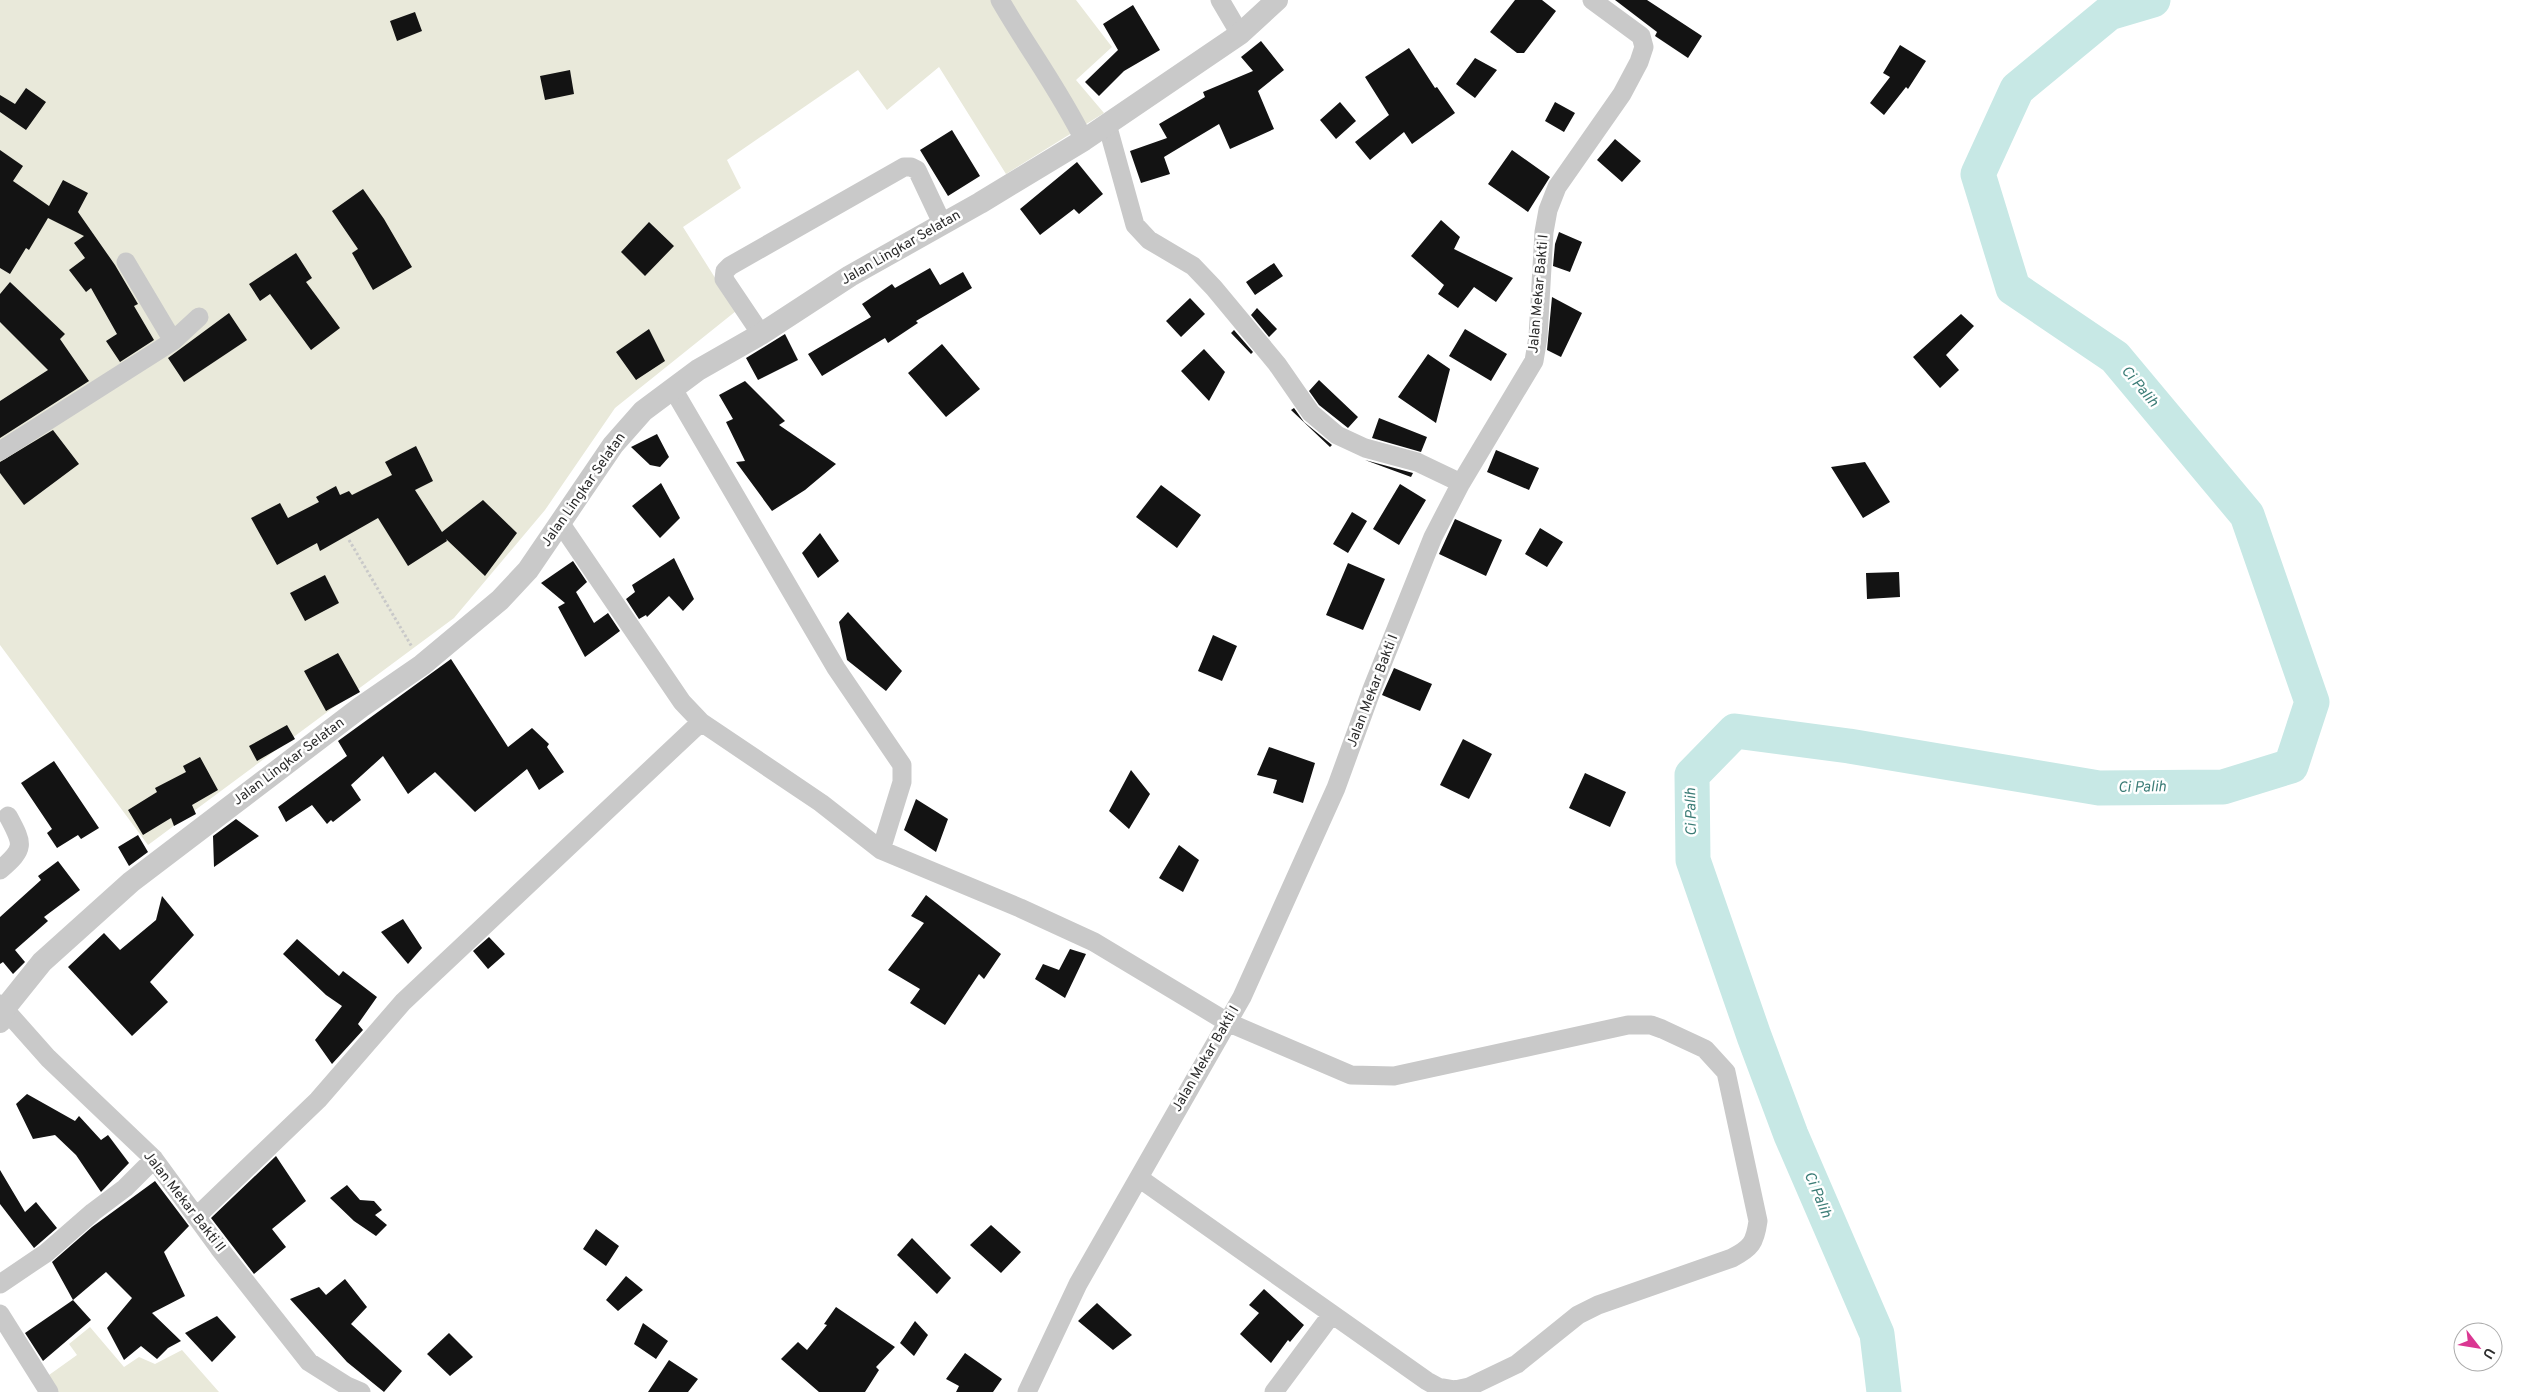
<svg xmlns="http://www.w3.org/2000/svg" width="2523" height="1392" font-family="Overpass,sans-serif">
<style>
.green{fill:#e9e9da}
.lines{fill:none;stroke-linecap:round;stroke-linejoin:round}
.river{stroke:#c7e8e5;stroke-width:35}
.building{fill:#131313}
.path{stroke:#c9c9c9;stroke-width:3;stroke-dasharray:2.5 2.5;stroke-linecap:butt}
.minor{stroke:#c9c9c9;stroke-width:19}
.tertiary{stroke:#c9c9c9;stroke-width:22}
.labels{text-anchor:middle;dominant-baseline:central;stroke-width:5;stroke-linejoin:round;paint-order:stroke}
.street-label{font-size:14px;fill:#2c2c2c;stroke:#fff}
.water-label{font-size:15px;font-style:italic;fill:#3b7c76;stroke:#fff}
</style>
<rect width="100%" height="100%" fill="#fff"/>
<!-- green -->
<path class="green" d="M0,0h1076l36,47 -36,33 28,33 -98,61 -67,-107 -52,43 -29,-40 -131,90 14,28 -58,39 53,84 -121,97 -70,102 -91,108 -306,227 -148,-200z
M90,1327l34,40 15,-10 16,7 27,-14 37,42h-170l-7,-12 35,-25 -8,-11z"/>
<g class="lines">
<!-- river -->
<path class="river" d="M1884,1392l-7,-58 -86,-199 -37,-99 -61,-176 -1,-85 43,-44 114,15 250,42 124,-1 68,-21 21,-64 -65,-187 -132,-158 -102,-69 -35,-114 39,-85 92,-76 44,-13"/>
</g>
<!-- building -->
<path class="building" d="M1515,0h27l14,11 -32,42h-7l-27,-21z
M1615,0h32l55,36 -14,22 -33,-22 2,-4z
M1133,5l27,45 -36,21 -25,25 -14,-14 33,-32 -15,-26z
M415,12l7,19 -25,10 -7,-20z
M1261,41l23,29 -26,21 16,38 -44,20 -11,-25 -55,33 6,17 -29,9 -11,-32 37,-13 -8,-14 46,-27 -2,-5 50,-21 -12,-14z
M1900,45l26,16 -18,28 -2,-2 -22,28 -14,-12 20,-26 -7,-4z
M1409,48l26,40 2,-1 18,26 -43,31 -8,-12 -34,28 -15,-18 34,-27 -24,-38z
M1475,58l22,12 -22,28 -19,-14z
M570,70l4,24 -29,6 -5,-24z
M26,88l20,14 -20,28 -26,-18v-17l15,9z
M1340,102l16,19 -20,18 -16,-19z
M1555,102l20,11 -11,19 -19,-11z
M952,130l28,46 -32,20 -28,-46z
M1615,139l26,22 -19,21 -25,-22z
M0,150l23,16 -10,15 36,25 14,-26 25,13 -10,19 37,53 23,39 -4,2 20,34 -34,22 -14,-21 11,-7 -26,-46 -5,4 -17,-22 16,-12 -11,-15 10,-7 -36,-18 -19,32 -3,-2 -16,26 -10,-6z
M1512,150l38,27 -22,35 -40,-28z
M1077,162l26,32 -24,20 -5,-5 -34,26 -20,-26z
M363,189l21,30 28,48 -39,23 -21,-37 6,-4 -26,-38z
M1441,220l19,17 -6,12 59,29 -17,24 -22,-15 -16,21 -20,-14 6,-9 -33,-29z
M649,222l25,24 -29,30 -24,-24z
M1559,232l23,10 -12,30 -17,-6 2,-22z
M296,253l16,25 -6,4 34,46 -29,22 -41,-56 -10,7 -11,-17z
M1274,263l9,13 -28,19 -9,-13z
M930,268l10,17 23,-13 9,16 -56,33 2,2 -30,20 -3,-5 -63,38 -14,-22 63,-37 -9,-13 30,-20 3,4z
M10,282l55,52 -5,5 29,42 -89,57v-37l48,-31 -48,-48v-28z
M1552,297l30,16 -21,44 -14,-7z
M1190,298l15,16 -24,23 -15,-16z
M1257,308l20,21 -8,8 -18,-22z
M229,313l18,27 -63,42 -16,-24z
M1961,314l13,12 -28,29 13,15 -19,18 -27,-31z
M649,329l16,32 -29,19 -20,-28z
M1465,329l42,25 -16,27 -42,-25z
M1234,330l19,22 -2,2 -20,-21z
M785,334l13,26 -40,20 -12,-22z
M942,344l38,45 -34,28 -38,-44z
M1204,349l21,23 -16,29 -28,-30z
M1428,354l22,15 -14,54 -38,-26z
M1319,380l39,37 -10,11 -29,-23 -10,-14z
M745,381l40,40 -6,4 57,39 -31,26 -33,21 -36,-49 9,-1 -19,-39 7,-3 -14,-24z
M1294,408l10,14 28,23 -2,2 -39,-37z
M1379,418l48,19 -6,15 -49,-14z
M53,430l26,34 -55,41 -24,-32v-11z
M657,434l12,23 -9,10 -10,-2 -19,-18z
M416,446l17,35 -18,9 27,42 41,-32 34,33 -32,43 -39,-37 1,2 -39,25 -30,-48 -58,33 -3,-8 -40,22 -26,-47 29,-15 8,15 31,-16 -3,-5 20,-11 4,9 9,-4 3,4 40,-20 -7,-13z
M1496,450l43,18 -10,22 -42,-18z
M1365,460l48,13 -2,4z
M1865,462l25,40 -27,16 -32,-51z
M661,483l19,35 -20,20 -28,-32z
M1400,484l26,16 -27,45 -26,-16z
M1161,485l40,30 -24,33 -41,-31z
M1352,512l15,9 -19,32 -15,-9z
M1455,519l47,21 -16,36 -47,-22z
M1540,528l23,14 -16,25 -22,-13z
M820,533l19,28 -21,17 -16,-25z
M674,558l20,41 -11,12 -14,-15 -22,21 -1,-2 -7,4 -13,-20 9,-7 -3,-7z
M573,561l14,21 -11,10 18,31 14,-10 12,18 -35,26 -27,-50 7,-4 -24,-20z
M1348,563l37,16 -22,51 -37,-15z
M1899,572l1,25 -33,2 -1,-26z
M325,575l14,28 -34,18 -15,-28z
M848,612l54,59 -16,20 -39,-31 -8,-38z
M1213,635l24,11 -15,35 -24,-10z
M338,653l22,39 -34,19 -22,-40z
M451,659l57,88 24,-19 17,16 -2,3 17,25 -25,18 -12,-21 -52,43 -40,-40 -27,22 -25,-38 -32,29 10,15 -28,22 -2,-2 -4,4 -15,-19 -26,17 -8,-15 69,-51 -9,-15z
M1394,668l38,16 -12,27 -38,-16z
M287,725l8,14 -38,22 -8,-15z
M1463,739l29,15 -23,45 -29,-14z
M1269,747l46,16 -12,40 -30,-10 4,-13 -20,-5z
M200,757l18,33 -26,15 4,9 -22,12 -3,-8 -28,17 -15,-25 29,-18 -2,-4 31,-16 -3,-6z
M54,761l45,67 -18,11 -3,-4 -21,13 -10,-15 5,-4 -31,-46z
M1131,770l19,24 -21,35 -20,-18z
M1585,773l41,19 -16,35 -41,-19z
M916,799l32,20 -12,33 -32,-22z
M236,819l23,17 -45,31 -1,-31z
M138,835l10,17 -19,14 -11,-19z
M1179,845l20,15 -16,32 -24,-14z
M58,861l22,29 -36,27 4,4 -33,29 10,12 -12,12 -10,-12 -3,2v-47l41,-37 -3,-4z
M926,895l75,59 -17,25 -5,-5 -34,51 -35,-22 10,-14 -32,-19 36,-47 -13,-7z
M162,896l32,39 -44,47 18,20 -36,34 -64,-69 36,-34 16,17 36,-30z
M403,919l19,29 -14,16 -27,-32z
M489,937l16,17 -17,15 -15,-18z
M297,939l42,37 4,-5 34,26 -19,27 5,6 -31,34 -17,-24 27,-34 -16,-11 -43,-41z
M1070,949l16,5 -21,44 -30,-19 8,-15 16,6z
M27,1094l48,27 4,-5 22,24 7,-5 21,28 -28,29 -25,-37 -21,-20 -22,4 -17,-35z
M276,1156l30,45 -34,28 14,18 -32,27 -43,-56z
M0,1170l25,42 11,-10 21,26 -23,20 -34,-44z
M155,1181l34,45 -25,26 21,44 -33,17 29,28 -13,7 -11,11 -16,-13 -17,14 -17,-32 25,-30 -26,-26 -33,28 -21,-38 40,-35z
M347,1185l13,15 14,1 8,9 -7,5 12,10 -11,11 -22,-15 -24,-23z
M991,1225l30,27 -20,21 -31,-28z
M596,1229l23,17 -13,20 -23,-17z
M912,1238l39,40 -14,16 -40,-39z
M626,1276l17,14 -25,21 -12,-11z
M345,1279l22,28 -16,17 51,47 -18,21 -37,-30 -57,-63 29,-12 7,8z
M1264,1289l40,36 -14,17 -2,-2 -17,23 -31,-29 19,-21 -10,-8z
M73,1300l18,20 -48,41 -18,-28z
M1097,1303l35,32 -19,15 -35,-29z
M836,1307l59,40 -19,20 3,3 -14,22h-46l-38,-33 17,-17 9,8 20,-25 -3,-1z
M217,1316l19,21 -24,25 -27,-29z
M915,1321l13,14 -14,21 -14,-13z
M643,1323l25,18 -12,18 -22,-15z
M449,1333l24,24 -23,19 -23,-22z
M965,1353l37,26 -9,13h-37l3,-6 -13,-7z
M669,1360l29,19 -10,13h-40z"/>
<g class="lines">
<!-- path -->
<path class="path" d="M349,540l63,107"/>
<!-- minor -->
<path class="minor" d="M1000,0c27,47 60,91 84,140
M1220,0l20,34
M1107,124l28,101 14,15 44,26 21,22 63,76 34,49 26,22 28,13 52,14 44,21
M126,262l47,79
M761,334l-37,-55 1,-8 5,-5 174,-99h7l6,3 25,53
M673,389l163,279 66,97v17l-21,68
M0,451l173,-110 26,-24
M561,524l121,178 19,20 120,81 60,47 139,58 74,34 133,80 124,53 43,1 234,-51h23l11,4 43,20 21,23 32,149c-3,22 -7,27 -26,37l-134,47 -20,10 -61,49 -48,23 -14,3 -17,-3 -11,-6 -288,-203
M0,870c26,-22 23,-26 8,-54
M0,1004l48,54 106,101 65,89 90,114 38,24 14,6
M196,1217l122,-117 85,-98 298,-280
M0,1284l46,-31 47,-41 32,-24 29,-29
M0,1314l49,78
M1027,1392l51,-108 164,-287 94,-209 36,-99 61,-152 28,-54 73,-122 4,-24 6,-105 4,-22 9,-23 65,-93 17,-32 5,-15 -3,-11 -49,-36
M1274,1392l58,-78"/>
<!-- tertiary -->
<path class="tertiary" d="M0,1022l5,-14 37,-46 89,-80 230,-175 61,-42 78,-65 28,-30 85,-125 30,-34 55,-41 63,-36 89,-58 130,-73 104,-63 156,-106 37,-34"/>
</g>
<g class="labels">
<!-- street labels -->
<g class="street-label">
<text transform="translate(901 248) rotate(-30)">Jalan Lingkar Selatan</text>
<text transform="translate(1539 294) rotate(-85)">Jalan Mekar Bakti I</text>
<text transform="translate(584 490) rotate(-55)">Jalan Lingkar Selatan</text>
<text transform="translate(1373 691) rotate(-69)">Jalan Mekar Bakti I</text>
<text transform="translate(289 762) rotate(-37)">Jalan Lingkar Selatan</text>
<text transform="translate(1206 1059) rotate(-60)">Jalan Mekar Bakti I</text>
<text transform="translate(184 1202) rotate(52)">Jalan Mekar Bakti II</text>
</g>
<!-- water labels -->
<g class="water-label">
<text transform="translate(2139 387) rotate(50)">Ci Palih</text>
<text transform="translate(2142 788) rotate(-1)">Ci Palih</text>
<text transform="translate(1692 812) rotate(-91)">Ci Palih</text>
<text transform="translate(1817 1195) rotate(67)">Ci Palih</text>
</g>
</g>
<!-- north arrow -->
<g transform="translate(2478 1347) rotate(121)"><circle r="24" fill="#ffffff" stroke="#ababab"/>
<path d="M0-4L9 19L0 12L-9 19Z" fill="#da3792"/>
<text y="-8" font-size="14" font-weight="bold" text-anchor="middle" fill="#2c2c2c">U</text>
</g>
</svg>
